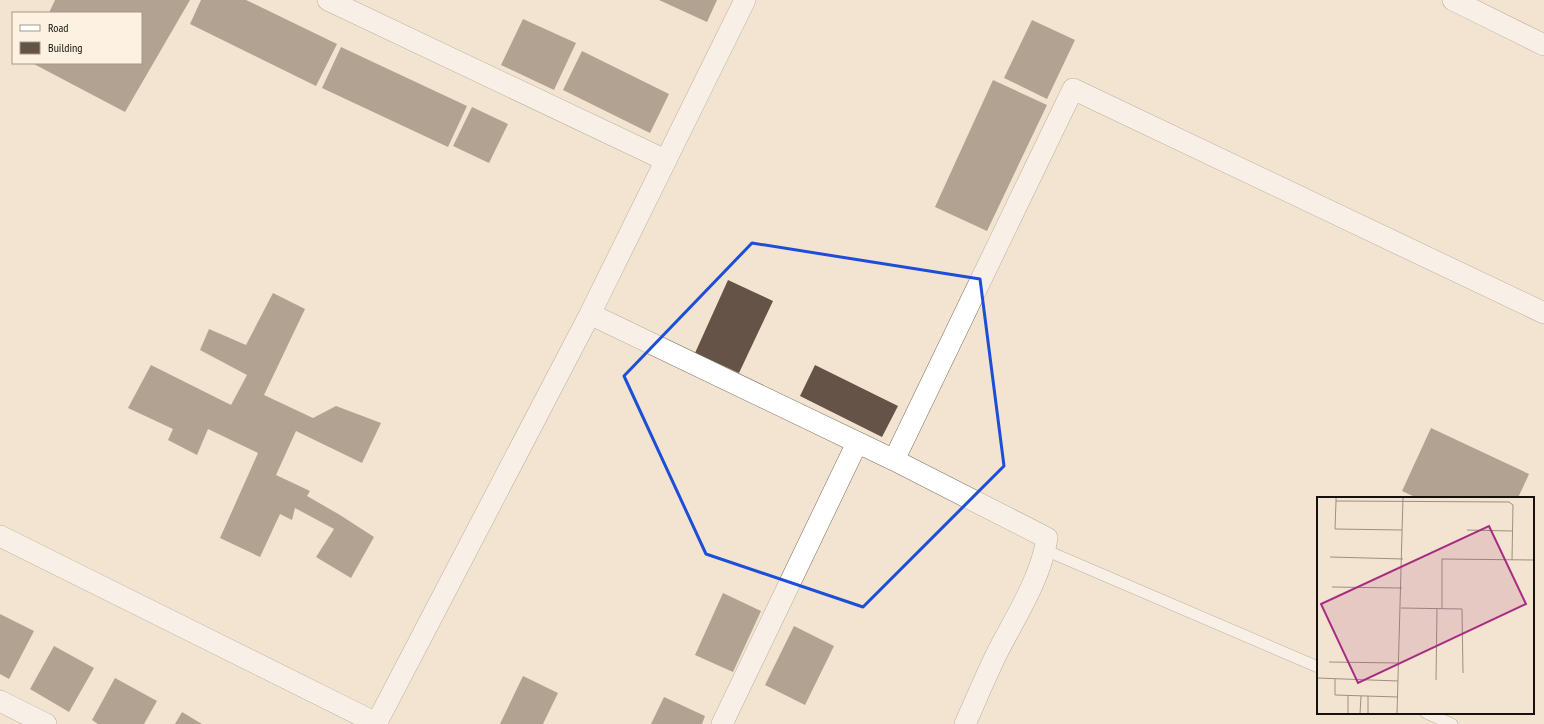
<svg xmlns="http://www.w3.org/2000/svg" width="1544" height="724" font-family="'PT Sans Narrow',sans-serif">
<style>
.building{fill:#645346}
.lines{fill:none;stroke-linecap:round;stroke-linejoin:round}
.lane-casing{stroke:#7c705f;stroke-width:12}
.street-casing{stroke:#7c705f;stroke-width:22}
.lane{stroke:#fff;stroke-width:11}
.street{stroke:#fff;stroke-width:21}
.marked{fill:none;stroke:#1d4ed8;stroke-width:3;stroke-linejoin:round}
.inset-road{fill:none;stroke:#9a9082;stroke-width:1}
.view{fill:#a72d82;fill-opacity:0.15;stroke:#a72d82;stroke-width:2}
.inset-edge{fill:none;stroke:#16110b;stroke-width:2}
</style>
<rect width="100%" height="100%" fill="#f2e4d1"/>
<!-- building -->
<path class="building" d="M55,0h135l-65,112 -93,-49h109v-50h-92z
M201,0h45l91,44 -21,42 -126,-62z
M659,0h58l-10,22z
M523,19l53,24 -22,47 -53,-25z
M1032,20l43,20 -28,59 -43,-21z
M341,47l126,59 -19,41 -126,-59z
M582,51l87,43 -19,39 -87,-43z
M993,80l54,25 -60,126 -52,-24z
M472,107l36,17 -19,39 -36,-17z
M728,280l45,21 -34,72 -44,-20z
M273,293l32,16 -41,86 49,23 23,-12 45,17 -19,40 -66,-32 -20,44 34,16 -3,5 33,19 34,22 -23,41 -35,-21 18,-28 -39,-21 -3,12 -12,-6 -20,43 -40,-19 38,-85 -50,-24 -11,26 -29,-15 5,-11 -45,-21 23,-43 80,40 16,-30 -47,-25 9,-21 37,16z
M815,365l83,41 -16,31 -82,-41z
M1431,428l98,46 -11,24h-101l-15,-7z
M723,593l38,18 -28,61 -38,-17z
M0,614l34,17 -25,48 -9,-5z
M794,626l40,20 -29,59 -40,-20z
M54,646l40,22 -25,44 -39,-23z
M523,676l35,17 -15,31h-43z
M115,678l42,23 -13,23h-46l-6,-4z
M664,697l41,19 -3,8h-51z
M182,712l20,12h-27z"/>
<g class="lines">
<defs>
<path id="lane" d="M1045,550l273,117
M1426,713l26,11"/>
<path id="street" d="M328,0l337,160
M1453,0l91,45
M590,314l304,146 153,78c-6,40 -31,78 -49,113 -12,24 -22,49 -33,73
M894,460l179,-371 471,224
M0,536l376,187
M0,701l46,23
M376,724l214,-410 155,-314
M722,724l135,-281"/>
</defs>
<!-- lane casing -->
<use href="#lane" class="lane-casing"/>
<!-- street casing -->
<use href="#street" class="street-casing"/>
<!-- lane -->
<use href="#lane" class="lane"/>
<!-- street -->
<use href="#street" class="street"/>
</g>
<!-- marked area -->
<path d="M0 0H1544V724H0ZM752,243l228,36 24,187 -141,141 -157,-53 -82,-178z" fill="#f2e4d1" fill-opacity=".55" fill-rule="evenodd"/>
<path class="marked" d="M752,243l228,36 24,187 -141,141 -157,-53 -82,-178z"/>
<!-- overview -->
<g transform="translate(1317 497)">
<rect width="217" height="217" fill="#f2e4d1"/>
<path class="inset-road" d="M19,0v4l173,1 4,3 -1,55M19,4l-1,28 67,1M150,33l45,1M13,60l73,2M15,90l70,1M84,111l61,1 1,64M125,112v-50l92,1M12,165l70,1M0,181l81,3M18,182v16l63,2M119,183l1,-71M31,217v-18M43,217l1,-18M51,217v-18M80,217l6,-217"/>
<path class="view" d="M172,29l37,78 -168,79 -37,-79z"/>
<rect width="217" height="217" class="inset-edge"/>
</g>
<!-- legend -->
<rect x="12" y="12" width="130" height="52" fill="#fdf2e2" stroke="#a1988c"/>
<rect x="20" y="25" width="20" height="6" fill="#ffffff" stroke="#a1988c"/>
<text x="48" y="32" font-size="12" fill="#16110b">Road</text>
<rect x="20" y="42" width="20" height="12" fill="#645346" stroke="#a1988c"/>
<text x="48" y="52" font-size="12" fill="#16110b">Building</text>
</svg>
